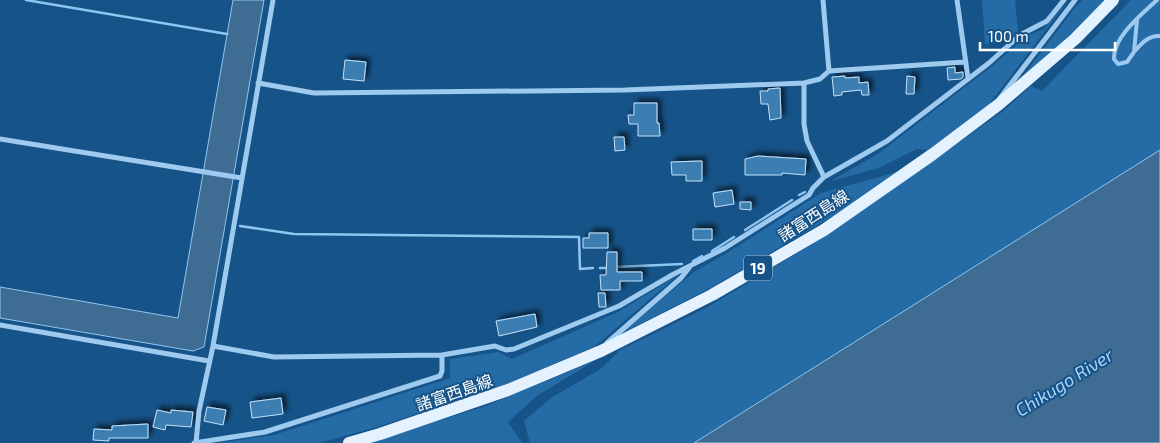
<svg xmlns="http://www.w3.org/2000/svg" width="1160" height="443" font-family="'Exo 2','Noto Sans JP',sans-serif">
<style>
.green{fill:#256ca6}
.water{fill:#3f6c93;stroke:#8fc6f1}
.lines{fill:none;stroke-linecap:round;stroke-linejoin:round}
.stream{stroke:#8fc6f1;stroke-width:2.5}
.building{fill:#3e7eb2;stroke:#c2e1fa;filter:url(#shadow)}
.service{stroke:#9dcaee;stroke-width:4}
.minor{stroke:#9dcaee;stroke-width:5}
.primary{stroke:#e4f1ff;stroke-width:12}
.labels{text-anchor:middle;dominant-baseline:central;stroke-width:4;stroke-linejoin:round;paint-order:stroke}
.shield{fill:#165388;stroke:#b9cbdb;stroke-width:1}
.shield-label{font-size:15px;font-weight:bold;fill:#fff}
.street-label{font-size:16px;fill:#fff;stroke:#165388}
.water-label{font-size:18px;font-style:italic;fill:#a8d3f6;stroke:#165388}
</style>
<defs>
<filter id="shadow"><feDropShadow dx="4" dy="-4" stdDeviation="2.5" flood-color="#0009"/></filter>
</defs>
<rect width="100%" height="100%" fill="#165388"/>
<!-- green -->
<path class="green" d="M982,0h33l3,31 -9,10 -24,3z
M1069,0l-82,107 -59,43 -11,-1 -38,19 -48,13 48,-28 112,-86 37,-32 15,-5z
M1082,0h23l-31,33 -61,56 60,-79z
M1131,0h29v150l-466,293h-164l-6,-22 27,-23 51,-30 18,-18 86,-42 123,-74 173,-122 29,-26 11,5z
M897,172l-69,47 -116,68 -93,48 75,-63 33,-19 94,-60z
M677,276l-83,71 -90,38 -127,42 -58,16h-101l56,-8 176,-57v-19l48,-7 14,7 106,-47z
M595,361l-57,34 -30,27 14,21h-157l118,-36z"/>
<!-- water -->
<path class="water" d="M233,0h31l-60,347 -11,4 -193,-33v-31l178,31z
M1160,150v293h-466z"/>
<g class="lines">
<!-- stream -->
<path class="stream" d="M26,0l201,34
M799,195l6,-3
M240,226l54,8 285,3 1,32 13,-1
M745,230l47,-30
M712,251l22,-14
M693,261l9,-5
M616,267l66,-3
M600,268h8"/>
</g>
<!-- building -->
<path class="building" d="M345,60l21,2 -2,19 -21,-2z
M955,67v6l8,-1v5l-2,2 -13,1 -1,-12z
M845,76v2l14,-1v6l9,-1 1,13h-7l-1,-5 -19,2v3l-8,1 -2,-19z
M907,76l8,1 -1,17h-8z
M780,88l1,30 -11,2 -2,-16h-7l-1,-13h8v-2z
M634,103h23v20h2l1,13h-22v-12h-9l-1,-9h6z
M614,137h10l1,13 -10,1z
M758,156l48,3 -1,16 -23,-2v2h-37v-16z
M702,161v20h-16v-6h-14l-1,-13z
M732,190l2,14 -19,3 -2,-14z
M740,202h11v8l-11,-1z
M693,229h19v11h-19z
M589,233h19v15h-25v-10h6z
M607,252h10v20h25v9h-22v9h-19l-1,-15h6z
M598,293h7l1,14h-7z
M535,314l2,13 -38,9 -3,-15z
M281,398l2,16 -31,4 -2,-16z
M207,407l19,3 -3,15 -19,-4z
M157,410l14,3v-3l22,2 -2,15 -25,-2 -1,5 -12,-3z
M148,424v14h-39v3l-16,-1 1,-11 18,1v-4z"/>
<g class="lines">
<!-- service -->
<path class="service" d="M1137,20l-3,32 -7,10 -9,2 -4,-5c-1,-22 28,-45 43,-59
M1134,52c7,-8 14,-17 26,-16"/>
<!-- minor -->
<path class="minor" d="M823,0l6,71
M957,0l11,78
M258,83l56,10 311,-3 179,-7 16,-4 9,-8 136,-9
M804,83v41l3,17 17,36
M1000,98l75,-98
M0,139l242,39
M0,325l209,36
M607,343l74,-65 8,-10
M213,346l61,11 168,-2 53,-9 11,4 8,-1 105,-43 53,-31 53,-27 84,-53 4,-7 11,-11 63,-36 102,-78 31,-28 27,-14 17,-21
M194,443l71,-11 175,-56 2,-5v-16
M196,443l3,-32 14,-65 60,-346"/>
<!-- primary -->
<path class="primary" d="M349,443l31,-9 128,-44 93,-39 111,-56 112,-65 109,-76 65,-49 77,-66 38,-39"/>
</g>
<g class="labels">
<!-- shield labels -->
<rect class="shield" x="744" y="255.5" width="28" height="25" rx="4"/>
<g class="shield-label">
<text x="758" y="268">19</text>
</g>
<!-- street labels -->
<g class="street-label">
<text transform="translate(813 215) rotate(-33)">諸富西島線</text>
<text transform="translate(454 392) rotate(-19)">諸富西島線</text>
</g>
<!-- water labels -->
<g class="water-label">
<text transform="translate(1064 382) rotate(-32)">Chikugo River</text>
</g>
</g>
<!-- scale -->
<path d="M980 42v8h135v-8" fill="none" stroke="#ffffff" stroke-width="2.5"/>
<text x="988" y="42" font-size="15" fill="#ffffff" stroke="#165388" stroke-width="4" paint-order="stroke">100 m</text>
</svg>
